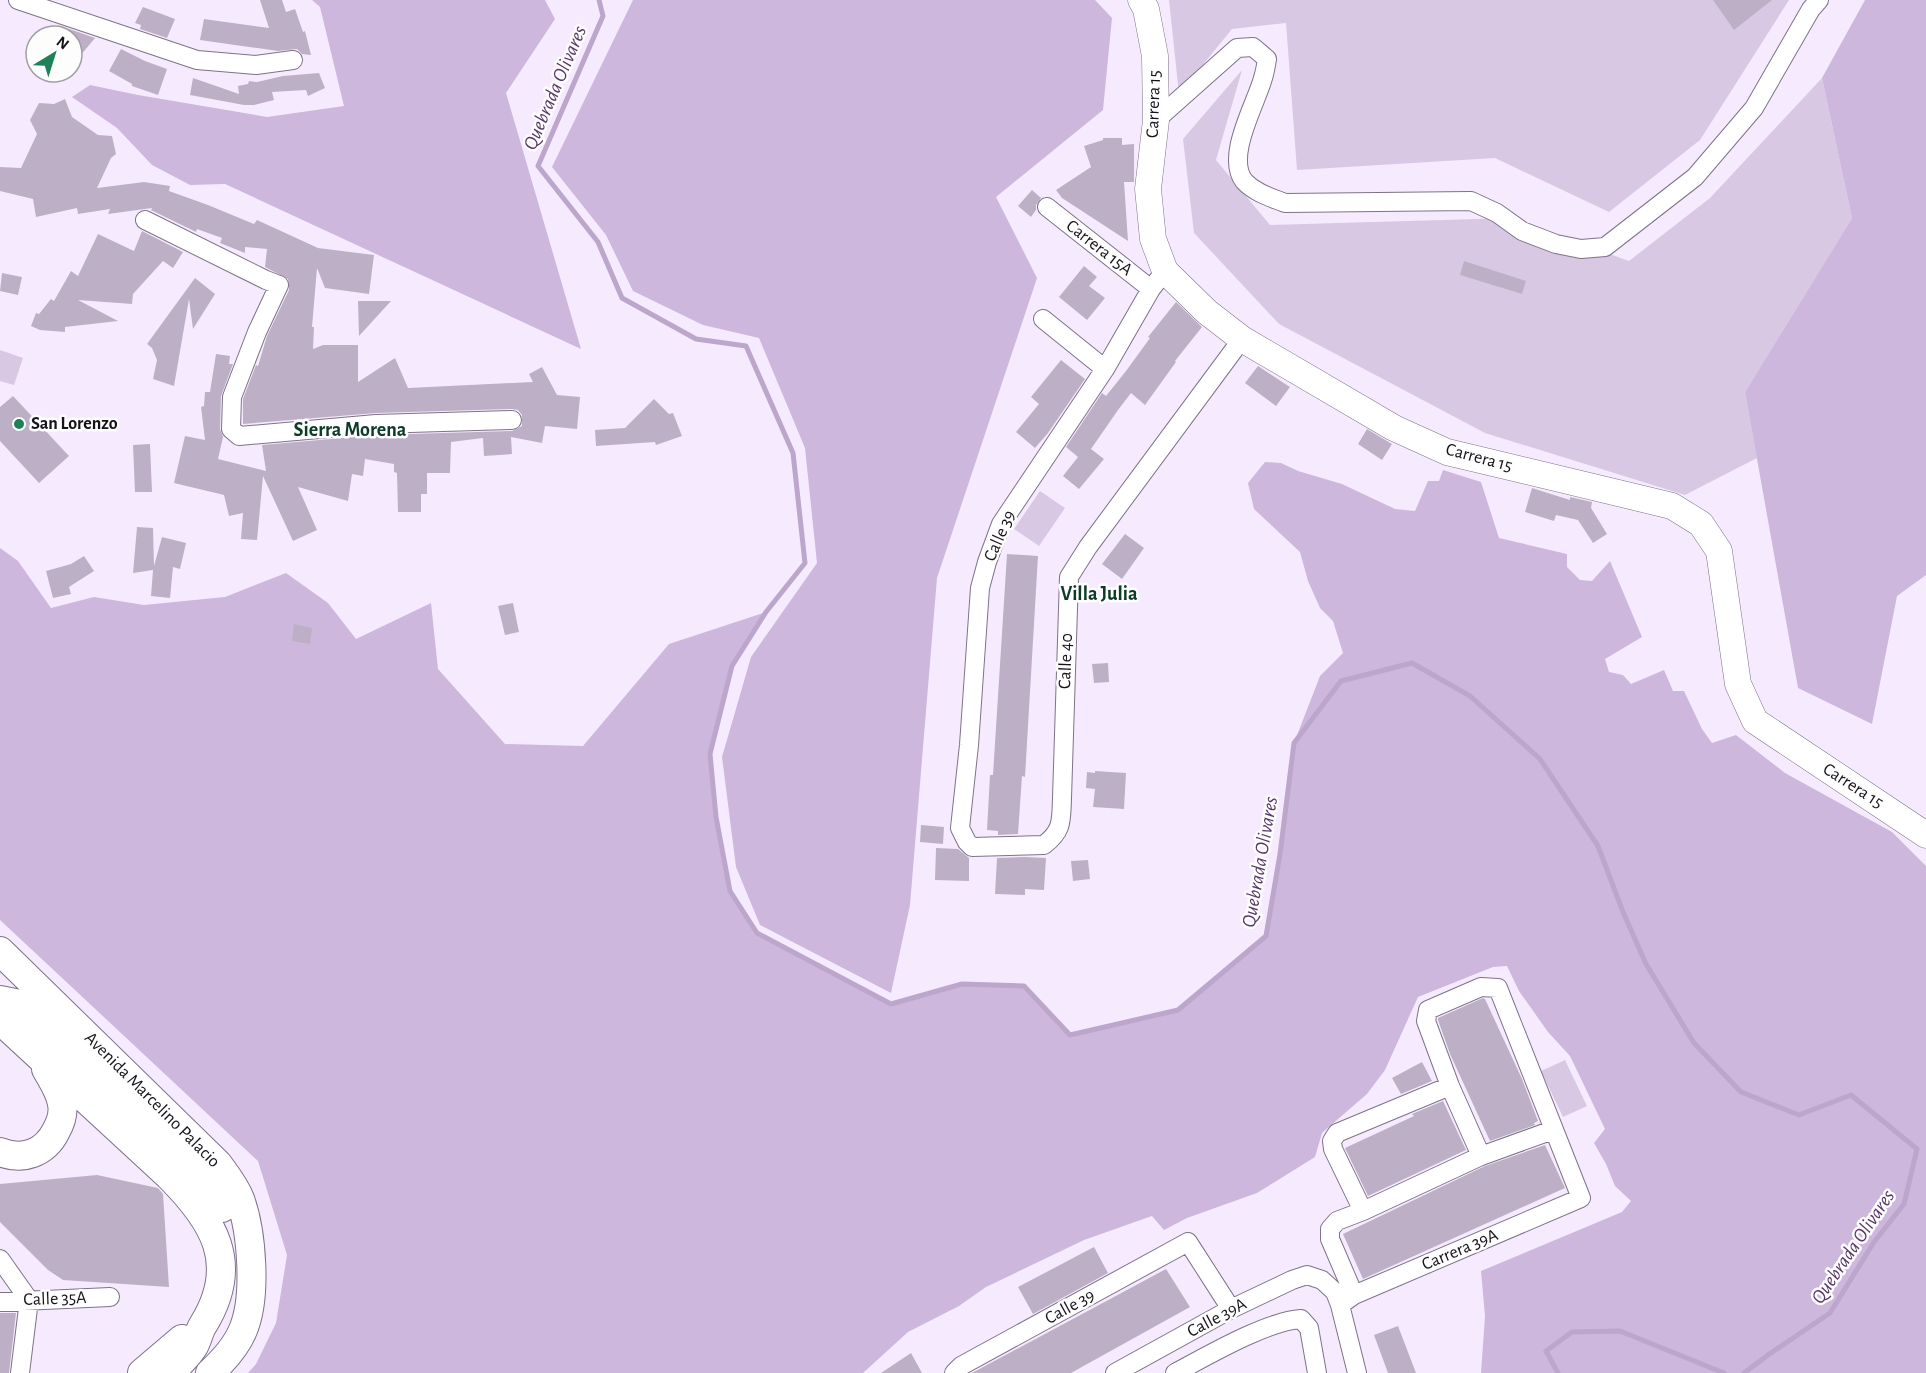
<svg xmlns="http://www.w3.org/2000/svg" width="1926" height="1373" font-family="'Alegreya Sans',sans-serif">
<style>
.green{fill:#d8c8e4}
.forest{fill:#cdb7dc}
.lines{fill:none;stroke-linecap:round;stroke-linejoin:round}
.stream{stroke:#bca6cb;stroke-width:5}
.building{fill:#bdb0c6}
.street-casing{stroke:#7e7287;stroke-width:20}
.secondary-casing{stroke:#7e7287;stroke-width:27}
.primary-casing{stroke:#7e7287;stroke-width:30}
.street{stroke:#fff;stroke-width:18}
.secondary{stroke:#fff;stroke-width:26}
.primary{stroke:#fff;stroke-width:28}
.poi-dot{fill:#1f815a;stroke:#fdfdfd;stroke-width:2}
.labels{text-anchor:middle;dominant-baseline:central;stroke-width:5;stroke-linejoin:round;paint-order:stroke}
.street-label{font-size:18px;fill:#17121a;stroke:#fdfdfd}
.poi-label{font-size:18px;font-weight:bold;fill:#17121a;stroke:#fdfdfd;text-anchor:start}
.water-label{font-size:20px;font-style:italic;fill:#563768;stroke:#fdfdfd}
.neighbourhood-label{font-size:20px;font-weight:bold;fill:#0e3b28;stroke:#fdfdfd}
</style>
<rect width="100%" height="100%" fill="#f6ebfe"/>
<!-- green -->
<path class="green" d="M1169,0h620l-89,140 -91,72 -114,-54 -198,12 -11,-147 -54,6 -53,65z
M1242,70l-26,90 54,65 240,-7 119,43 81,-63 112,-120 30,140 -107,174 12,66 -72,37 -200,-62 -206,-109 -85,-91 -11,-94z
M0,350l23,8 -9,27 -14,-4z
M1040,491l25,17 -26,38 -25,-17z
M1565,1060l22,46 -24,11 -22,-46z"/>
<!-- forest -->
<path class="forest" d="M312,0h233l10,19 -49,74 75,256 -356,-165 -35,1 -38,-20 -35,-37 -45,-31 18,-12 48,10 129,22 77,-11 -24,-99z
M633,0h462l17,18 -9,92 -107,87 41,81 -100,300 -27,327 -19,88 -131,-68 -24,-58 -14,-110 29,-100 66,-94 -12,-115 -46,-110 -56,-13 -70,-34 -27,-56 -54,-68z
M1865,0h61v575l-29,21 -25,128 -74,-36 -53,-296 107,-174 -30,-140z
M1265,462l16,1 17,8 44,13 53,25 20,2 13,-30h11l4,-11 38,12 18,56 68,16v13l13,13 12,1 18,-20 32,76 -37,22 4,13 14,3 8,9 33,-14 9,21h11l18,38 10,14 24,-8 49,38 107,59 34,34v507h-445l4,-57 -4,-45 141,-59 9,-11 -16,-15 -9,-22 -12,-21 11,-14 -35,-73 -22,-24 -29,-41 -12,-25 -14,1 -75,30 -33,73 -18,24 -45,39 -7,24 -58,36 -70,25 -23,12 -12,-14 -68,24 -98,47 -27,19 -51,26 -45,41h-615l8,-9 20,-41 11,-68 -29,-94 -258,-241v-372l18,13 33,47 43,-11 50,8 81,-8 61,-24 42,30 28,36 75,-36 7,66 67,75 78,2 86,-102 97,-32 -34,54 -22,88 6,63 14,74 26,42 135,71 71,-20 62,2 46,49 108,-25 88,-74 14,-82 14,-111 26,-67 23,-23 -10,-32 -13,-13 -12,-27 -8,-29 -46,-43 -6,-26z"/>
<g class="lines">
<!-- stream -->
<path class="stream" d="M599,0l4,16 -65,150 60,76 24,56 74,41 50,7 47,107 12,110 -39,49 -34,54 -22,88 6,63 14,74 27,42 134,71 71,-20 62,2 46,49 108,-25 88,-74 14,-82 14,-111 47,-62 71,-18 58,33 70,63 58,87 25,66 23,52 48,79 47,49 58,23 52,-20 66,54 -13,55 -30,38 -44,71 -62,42 -24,18
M1558,1373l-12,-22 26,-19 48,-1 104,42"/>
</g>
<!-- building -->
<path class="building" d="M260,0h22l4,12 9,-3 8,23 2,-1 6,24 -9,-1 -5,-5 -19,2 -78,-11 4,-21 65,9z
M1713,0h59l-38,30z
M143,7l32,12 -8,19 -27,-9 1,-4 -6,-2z
M58,25l37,13 -15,18 -8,-7v-13h-19z
M121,49l24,12 22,8 -9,26 -26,-9v-2l-23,-13z
M319,73l6,15 -17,8 -2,-6 -34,2 2,8 -20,5h-10l-54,-10 3,-17 46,16 -1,-8 10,-2 1,-3 8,1 26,-6z
M65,99l7,18 26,18 14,1 4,18 -5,4 -14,30 47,-6 26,4 -1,5 39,14 46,19 3,-4 61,28 56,7 -5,39 -44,-6 -8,-20 -5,59h2l-1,22 10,-4h35v37l37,-24 13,30 125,-6 -4,-8 13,-7 15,28 23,2 -3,32 -32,-3 -3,17 -31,-6 1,17 -28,2 -1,-18 -32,4 -1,31h-23v21h-6v18h-23l-1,-39 -3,-1v-8l-29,-5 -2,17 -11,-2 -4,27 -50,-14 19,43 -24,11 -30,-65 -6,64 -16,-1 2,-26 -14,3 -5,-21 -50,-12 11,-47 20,4 -4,-33 3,-1 1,-14h5l6,-38 14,2 -1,8h4l-12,32 -1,33 3,8 -5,22 48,12 -4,-26 115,-10 135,-4 10,-5v-11l-4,-5 -6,-1 -136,4 -133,11v-25l13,-34 2,1 9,-30 22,-46 -1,-11 -23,-12 2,-18 -22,-2v6l-25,-10 2,-5 -25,-9 -1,3 -45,-22 1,-2 -44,6 2,-5 -32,5 -1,-6 -41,9 -3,-18 -33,-8v-24l21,1 16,-34 -7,-14 9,-17 15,1z
M1103,138h19v7l12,-1v38h-10l4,59 -66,-43 -6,-8 35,-23 -7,-21 19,-6z
M1032,190l9,8 -5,7v5l-5,7 -13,-11z
M142,231l41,21 -10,16 -10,-7 -30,33 -1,10 -54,-4 40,21 -53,6v5l-25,-2 -9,-4 5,-13 3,1 12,-15 3,2 17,-30 7,5 20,-42 36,17z
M1464,261l62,20 -4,13 -62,-19z
M1084,266l13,11 -8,9 16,12 -18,22 -28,-23z
M2,273l20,4 -4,18 -18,-4z
M195,278l20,16 -22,35 -4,-30 -15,87 -21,-7 4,-19 -5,-12 -5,-4z
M358,301h33l-32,35z
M1176,302l26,25 -27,34 1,1 -31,43 -14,-12 -13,17 -27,39 13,10 -25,30 -16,-13 15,-19 -12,-10 36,-54 4,3 20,-25 24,-33 -2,-1z
M1061,360l24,19 -37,54 -13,15 -19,-16 23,-28 -8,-7z
M1258,366l32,21 -14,19 -31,-23z
M13,396l56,60 -30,27 -39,-42v-34z
M654,399l15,15 4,-1 9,23 -26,9 -1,-3 -59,4 -1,-16 30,-2z
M1367,429l25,15 -10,16 -24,-16z
M150,444l2,48h-17l-2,-47z
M1532,488l38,12v-3l22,5 -1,6 16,26 -14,9 -15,-23 -22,-5 -2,6 -29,-9z
M137,527l16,1 1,38 8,-29 24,6 -6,26 -7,-2 -3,31 -19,-2 2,-26 -20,3z
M1125,534l19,14 -22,31 -20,-15z
M1007,554l31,2 -13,221 -3,-1 -4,58 -20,1v-4l-11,-1 3,-55h3z
M84,556l10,15 -25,16 2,7 -18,4 -7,-27 25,-7z
M513,603l6,29 -14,3 -7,-29z
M294,624l18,4 -2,16 -18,-3z
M1108,663l1,19 -15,1 -2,-19z
M1095,771l31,2 -2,36 -31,-2 2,-18 -9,-1 1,-16 8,1z
M921,825l23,2 -1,17 -23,-2z
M936,848l22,1 11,9v23l-34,-1z
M1024,857l22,1 -2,32 -19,-1v6l-30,-1 2,-36z
M1088,860l2,19 -17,2 -2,-20z
M1483,998l2,1 37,80 16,42 -4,2 1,2 -45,16 -40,-87 -12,-34v-2z
M1422,1062l10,19 -31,13 -9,-16z
M1443,1101l23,49 -98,46 -23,-48 69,-32 -2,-2z
M1545,1145l20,43 -202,91 -20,-45 142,-68z
M97,1175l61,13 5,6 6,93 -106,-7 -15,-10 -48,-48v-38z
M1094,1247l14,26 -75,41 -15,-27z
M1166,1269l24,38 -119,66h-99z
M0,1313h16l-7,60h-9z
M1398,1326l18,47h-28l-14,-38z
M911,1353l11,20h-41z"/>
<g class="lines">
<defs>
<path id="street" d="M18,0l179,60 59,5 37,-5
M1156,120l81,-72 16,-1 14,12c-1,6 -2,13 -4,19 -7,26 -38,78 -19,103 11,12 26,16 41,22l186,-2 26,12 25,18 34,13 25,5 24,-2 90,-70 59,-69 57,-99 8,-9
M1047,207l104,82
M145,220l121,60 13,5 -22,47 -25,65 -1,32 8,7 137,-12 136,-4
M1165,271l-14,18 -46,80 -104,155 -14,38 -7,26 -11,157 -9,83 7,14 5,5 72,-2c19,-15 17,-24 18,-47l7,-221 19,-30 154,-208
M1043,319l62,50
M1363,1211l-30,-62 -1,-8 5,-8 113,-47
M0,1259l29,41 -9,73
M1354,1295l-24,-56v-10l7,-8 26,-10 118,-55 72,-26
M0,1302l110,-5
M1340,1305l14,-10 227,-97 -83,-210 -17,-1 -53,23 -2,11 24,65 31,70
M954,1373l7,-7 227,-124 43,67
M1115,1373l116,-64 61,-29 15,-5 15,5 13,12 5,13 17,68
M1175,1373c32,-17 92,-52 126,-54l8,9 8,45"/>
<path id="secondary" d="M1141,0l5,9 9,47 1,64 -8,69 5,50 12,32 42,41 35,27 152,89 53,24 225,54 29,18 18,27 19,133 17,37 171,114"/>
<path id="primary" d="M0,951l218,213c8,11 17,22 22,35 12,33 17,98 3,131 -7,17 -20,31 -33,43
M0,1000l15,3 22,15 146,142 32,36 7,12
M0,1020l169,156c45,45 72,88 34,149 -4,6 -5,14 -9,21 -6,10 -16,19 -24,27
M0,1152c23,9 45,1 56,-21 5,-9 8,-17 6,-27 -2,-13 -10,-24 -16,-35
M142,1373l40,-34"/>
</defs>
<!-- street casing -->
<use href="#street" class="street-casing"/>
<!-- secondary casing -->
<use href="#secondary" class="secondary-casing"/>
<!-- primary casing -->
<use href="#primary" class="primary-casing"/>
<!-- street -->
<use href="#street" class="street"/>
<!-- secondary -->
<use href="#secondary" class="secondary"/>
<!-- primary -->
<use href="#primary" class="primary"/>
</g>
<!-- markers -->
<circle class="poi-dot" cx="19" cy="424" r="6"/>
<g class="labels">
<!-- street labels -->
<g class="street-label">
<text transform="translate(1154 104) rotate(-88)">Carrera 15</text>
<text transform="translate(1099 248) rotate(38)">Carrera 15A</text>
<text transform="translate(1479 458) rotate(15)">Carrera 15</text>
<text transform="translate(1000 536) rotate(-66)">Calle 39</text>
<text transform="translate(1066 661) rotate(-88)">Calle 40</text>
<text transform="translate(1853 786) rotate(33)">Carrera 15</text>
<text transform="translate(152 1100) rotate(45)">Avenida Marcelino Palacio</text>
<text transform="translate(1460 1250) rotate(-23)">Carrera 39A</text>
<text transform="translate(55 1299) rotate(-2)">Calle 35A</text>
<text transform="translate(1070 1307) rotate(-29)">Calle 39</text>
<text transform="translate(1217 1318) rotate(-28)">Calle 39A</text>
</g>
<!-- poi labels -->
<g class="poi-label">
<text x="31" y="424">San Lorenzo</text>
</g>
<!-- water labels -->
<g class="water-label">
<text transform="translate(555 88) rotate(-67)">Quebrada Olivares</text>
<text transform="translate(1260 862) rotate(-80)">Quebrada Olivares</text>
<text transform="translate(1853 1247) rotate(-56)">Quebrada Olivares</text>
</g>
<!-- neighbourhood labels -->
<g class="neighbourhood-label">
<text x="350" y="430">Sierra Morena</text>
<text x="1099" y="594">Villa Julia</text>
</g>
</g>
<!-- north arrow -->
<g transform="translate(54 54) rotate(38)"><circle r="28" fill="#fdfdfd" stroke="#a19fa2" stroke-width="1.5"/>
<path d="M0-4.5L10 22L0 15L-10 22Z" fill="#1f815a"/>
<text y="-9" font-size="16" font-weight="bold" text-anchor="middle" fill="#17121a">N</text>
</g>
</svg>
